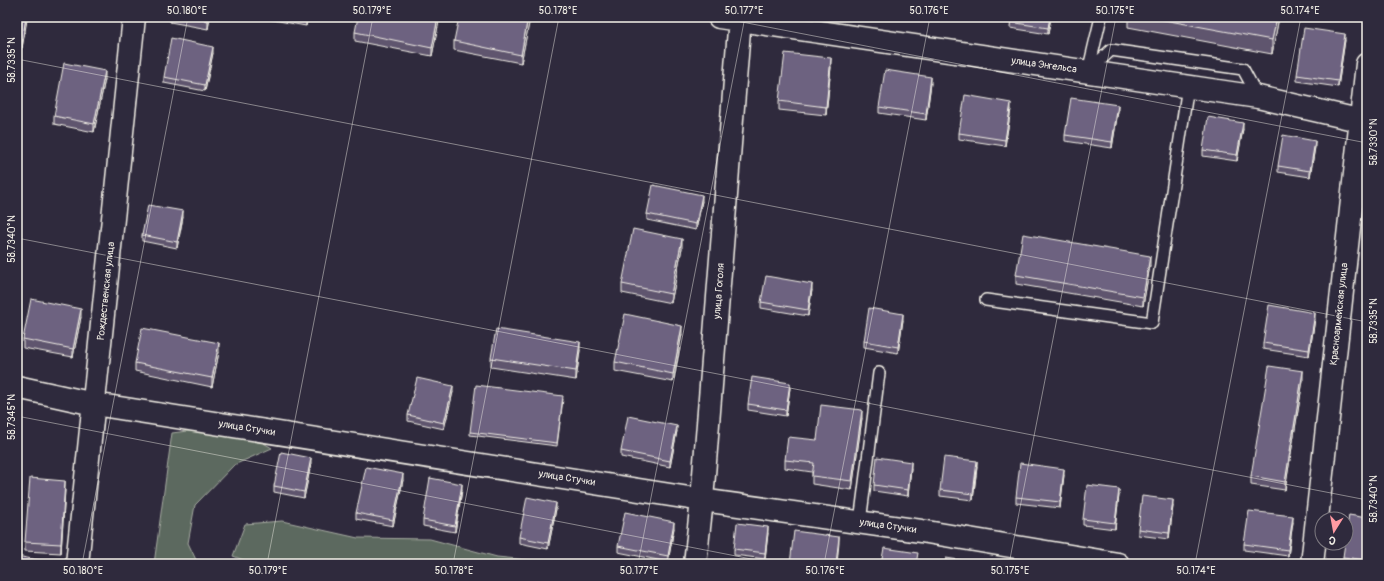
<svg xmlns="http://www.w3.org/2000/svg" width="1384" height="581" font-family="Pangolin,sans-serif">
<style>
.green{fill:#5c695e;stroke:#a8ada3}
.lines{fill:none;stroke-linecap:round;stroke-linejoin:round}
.service-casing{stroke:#f4f1e8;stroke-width:14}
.minor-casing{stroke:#f4f1e8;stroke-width:25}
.secondary-casing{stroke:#f4f1e8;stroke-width:25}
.service{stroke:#2f2a3d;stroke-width:11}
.minor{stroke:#2f2a3d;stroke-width:22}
.secondary{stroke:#2f2a3d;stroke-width:22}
.wall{fill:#5e546e;stroke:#f4f1e8}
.shaded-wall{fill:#4c455a;stroke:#f4f1e8}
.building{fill:#6d6280;stroke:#f4f1e8}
.ticks{fill:none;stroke:#f4f1e8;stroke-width:1;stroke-opacity:0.45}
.labels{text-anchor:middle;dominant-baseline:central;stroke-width:3.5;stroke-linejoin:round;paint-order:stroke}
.street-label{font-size:10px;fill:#f4f1e8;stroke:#2f2a3d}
.neatline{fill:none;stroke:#f4f1e8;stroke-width:1.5}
.ticks-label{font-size:10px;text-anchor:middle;fill:#f4f1e8}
</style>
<rect width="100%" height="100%" fill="#2f2a3d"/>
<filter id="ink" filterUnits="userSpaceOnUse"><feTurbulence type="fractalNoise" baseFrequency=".025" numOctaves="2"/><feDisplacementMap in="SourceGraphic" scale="8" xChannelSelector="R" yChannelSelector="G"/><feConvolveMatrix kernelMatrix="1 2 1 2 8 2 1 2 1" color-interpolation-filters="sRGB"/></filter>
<g filter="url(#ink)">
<!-- green -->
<path class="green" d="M233,425l39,23 -38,17 -39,40 -7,38 10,21h-44l18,-131z
M282,521l76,17 72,1 67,18 69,7h-312l-21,-8 12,-32z"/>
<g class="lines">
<defs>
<path id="service" d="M1101,17l-13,55 23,-22 132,19 15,28
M986,300l166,23 36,-237
M860,522l19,-149"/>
<path id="minor" d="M719,17l539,80 109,25
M17,387l77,17 608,96 219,31 197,33
M77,564l57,-547
M695,564l7,-64 38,-483"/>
<path id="secondary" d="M1312,564l55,-500"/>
</defs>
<!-- service casing -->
<use href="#service" class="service-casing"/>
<!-- minor casing -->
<use href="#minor" class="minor-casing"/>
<!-- secondary casing -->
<use href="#secondary" class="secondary-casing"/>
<!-- service -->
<use href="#service" class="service"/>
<!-- minor -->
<use href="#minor" class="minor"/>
<!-- secondary -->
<use href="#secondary" class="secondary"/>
</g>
<!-- wall -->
<path class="wall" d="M17,17h10l-5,31 -5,-1z
M170,17h40l-2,12 -38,-7z
M257,17h51l-2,9z
M439,17v4l-7,35 -77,-15v-9z
M530,17l-9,46 -67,-13v-9z
M1011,17h40l-3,17 -38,-6z
M1128,17h151l-7,37 -144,-27z
M1345,40l-7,47 -41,-6v-6z
M213,53l-8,38 -41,-8v-6z
M831,67l-5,48 -47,-5v-9z
M105,79l-11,53 -40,-8v-8z
M931,83l-5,37 -47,-7v-6z
M1011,109l-6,37 -46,-7v-6z
M1118,111l-6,37 -47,-7v-6z
M1243,129l-6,32 -34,-5v-6z
M1315,147l-5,30 -32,-5v-6z
M702,201l-6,29 -49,-10v-6z
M183,217l-6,31 -35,-7v-6z
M682,248l-11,55 -49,-10v-9z
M1150,265l-7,41 -127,-22v-9z
M812,290l-4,26 -47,-8v-6z
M81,317l-8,40 -50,-9v-9z
M1315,319l-6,37 -46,-7v-6z
M903,320l-5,33 -34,-6v-6z
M682,334l-9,48 -58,-11v-9z
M580,350l-4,30 -85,-13v-9z
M219,352l-7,35 -77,-16v-8z
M1303,380l-18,110 -34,-5v-9z
M790,388l-4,28 -38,-6v-6z
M453,392l-9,37 -36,-8v-6z
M563,399l-6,47 -87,-11v-3z
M862,418l-10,72 -40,-6v-12l-27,-4v-8l32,-20z
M677,431l-7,36 -49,-10v-6z
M311,464l-7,34 -30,-6v-6z
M977,467l-4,33 -33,-4v-6z
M911,468l-3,28 -34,-5v-6z
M1064,475l-4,33 -44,-5v-6z
M403,480l-10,46 -37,-7v-6z
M65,489l-4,64 -36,-2v-9z
M462,490l-7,42 -32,-6v-6z
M1119,495l-4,34 -32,-4v-6z
M1173,506l-4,33 -31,-4v-6z
M556,509l-8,40 -29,-6v-6z
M1367,518v46h-15l-9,-1v-6z
M1293,522l-5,34 -44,-6v-6z
M674,528l-6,34 -50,-10v-6z
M768,533l-3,26 -31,-4v-6z"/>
<!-- shaded-wall -->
<path class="shaded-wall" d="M26,17h1v3l-5,28v-6z
M209,17h1l-2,12v-8z
M307,17h1l-2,9v-6z
M438,17h1v4l-7,35v-8z
M528,17h2v2l-9,44v-8z
M1050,17h1l-3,17v-6z
M1277,17h2l-7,37v-14z
M1345,34v6l-7,47v-6z
M213,47v6l-8,38v-6z
M831,58v9l-5,48v-8z
M105,71v8l-11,53v-8z
M931,77v6l-5,37v-6z
M1011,103v6l-6,37v-6z
M1118,105v6l-6,37v-6z
M1243,123v6l-6,32v-6z
M1315,141v6l-5,30v-6z
M702,195v6l-6,29v-6z
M183,211v6l-6,31v-6z
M682,239v9l-11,55v-9z
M1150,256v9l-7,41v-9z
M812,284v6l-4,26v-6z
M81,309v8l-8,40v-8z
M1315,313v6l-6,37v-6z
M903,314v6l-5,33v-6z
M682,326v8l-9,48v-8z
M580,342v8l-4,30v-9z
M219,343v9l-7,35v-9z
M1303,371v9l-18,110v-8z
M790,383v5l-4,28v-6z
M453,386v6l-9,37v-6z
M862,410v8l-10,72v-9z
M677,426v5l-7,36v-6z
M311,458v6l-7,34v-6z
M977,461v6l-4,33v-6z
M911,462v6l-3,28v-6z
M1064,469v6l-4,33v-6z
M403,474v6l-10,46v-6z
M65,481v8l-4,64v-9z
M462,484v6l-7,42v-6z
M1119,489v6l-4,34v-6z
M1173,500v6l-4,33v-6z
M556,503v6l-8,40v-6z
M1293,516v6l-5,34v-6z
M674,522v6l-6,34v-6z
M768,527v6l-3,26v-6z
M839,537v6l-2,21h-1z"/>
<!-- building -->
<path class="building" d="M17,17h9l-4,25 -5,-1z
M188,17h21l-1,4z
M288,17h19l-1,3z
M358,17h80l-6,31 -77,-16z
M459,17h69l-7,38 -67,-14z
M1011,17h39l-2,11 -38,-6z
M1148,17h129l-5,23z
M1304,28l41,6 -7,47 -41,-6z
M171,38l42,9 -8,38 -41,-8z
M785,53l46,5 -5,49 -47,-6z
M64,63l41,8 -11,53 -40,-8z
M885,70l46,7 -5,37 -47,-7z
M965,95l46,8 -6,37 -46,-7z
M1071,98l47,7 -6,37 -47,-7z
M1208,117l35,6 -6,32 -34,-5z
M1283,135l32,6 -5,30 -32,-5z
M653,185l49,10 -6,29 -49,-10z
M148,205l35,6 -6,31 -35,-7z
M633,229l49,10 -11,55 -49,-10z
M1023,234l127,22 -7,41 -127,-22z
M766,276l46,8 -4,26 -47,-8z
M31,299l50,10 -8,40 -50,-10z
M1269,305l46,8 -6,37 -46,-7z
M869,308l34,6 -5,33 -34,-6z
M625,314l57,12 -9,48 -58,-12z
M142,328l77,15 -7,35 -77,-15z
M496,329l84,13 -4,29 -85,-13z
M1269,366l34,5 -18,111 -34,-6z
M752,377l38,6 -4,27 -38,-6z
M417,378l36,8 -9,37 -36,-8z
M476,385l87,11 -6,47 -87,-11z
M821,405l41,5 -10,71 -40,-5 2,-13 -29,-3 3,-23 29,3z
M628,416l49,10 -7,35 -49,-10z
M281,452l30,6 -7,34 -30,-6z
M877,457l34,5 -3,28 -34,-5z
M944,457l33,4 -4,33 -33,-4z
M1020,463l44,6 -4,33 -44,-5z
M366,467l37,7 -10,46 -37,-7z
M30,478l35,3 -4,63 -36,-2z
M430,478l32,6 -7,42 -32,-6z
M1087,485l32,4 -4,34 -32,-4z
M1142,496l31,4 -4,33 -31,-4z
M527,497l29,6 -8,40 -29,-6z
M1249,511l44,5 -5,34 -44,-6z
M625,512l49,10 -6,34 -50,-10z
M1349,515l18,3v42l-24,-3 2,-14h1v-8z
M737,523l31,4 -3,26 -31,-4z
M794,531l45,6 -3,27h-46z
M884,548l34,5 -2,11h-35z
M17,556l35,7 -1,1h-34z
M946,558l39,6h-40z"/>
</g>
<!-- ticks -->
<path class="ticks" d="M716,17l651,126M17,59l1350,263M17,238l1350,262M17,416l760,148M82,564l106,-547M267,564l106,-547M453,564l106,-547M638,564l107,-547M824,564l106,-547M1009,564l107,-547M1195,564l106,-547"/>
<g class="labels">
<!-- street labels -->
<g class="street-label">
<text transform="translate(1044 65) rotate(8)">улица Энгельса</text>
<text transform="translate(106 291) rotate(-84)">Рождественская улица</text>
<text transform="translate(719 291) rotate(-86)">улица Гоголя</text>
<text transform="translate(1339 314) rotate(-84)">Красноармейская улица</text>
<text transform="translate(247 428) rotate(9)">улица Стучки</text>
<text transform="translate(567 478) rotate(9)">улица Стучки</text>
<text transform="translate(888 526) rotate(8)">улица Стучки</text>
</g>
</g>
<!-- margin -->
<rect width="1384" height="581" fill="none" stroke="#2f2a3d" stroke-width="44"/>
<!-- north arrow -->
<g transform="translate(1334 531) rotate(191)"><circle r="19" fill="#2f2a3d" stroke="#7e7a81"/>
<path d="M0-3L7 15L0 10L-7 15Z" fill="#ff9aa2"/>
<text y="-6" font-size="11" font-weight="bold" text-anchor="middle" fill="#f4f1e8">С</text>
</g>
<rect x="22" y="22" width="1340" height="537" class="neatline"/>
<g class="ticks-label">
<text x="187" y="14">50.180°E</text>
<text x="372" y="14">50.179°E</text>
<text x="558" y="14">50.178°E</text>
<text x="744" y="14">50.177°E</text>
<text x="929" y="14">50.176°E</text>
<text x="1115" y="14">50.175°E</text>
<text x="1300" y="14">50.174°E</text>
<text transform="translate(11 60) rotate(-90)" y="4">58.7335°N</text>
<text transform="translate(1373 142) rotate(-90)" y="4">58.7330°N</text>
<text transform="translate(11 239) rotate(-90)" y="4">58.7340°N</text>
<text transform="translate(1373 321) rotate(-90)" y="4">58.7335°N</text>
<text transform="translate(11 417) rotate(-90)" y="4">58.7345°N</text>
<text transform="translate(1373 499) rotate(-90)" y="4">58.7340°N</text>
<text x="83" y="574">50.180°E</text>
<text x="268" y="574">50.179°E</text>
<text x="454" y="574">50.178°E</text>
<text x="639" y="574">50.177°E</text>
<text x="825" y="574">50.176°E</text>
<text x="1010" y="574">50.175°E</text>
<text x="1196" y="574">50.174°E</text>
</g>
</svg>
